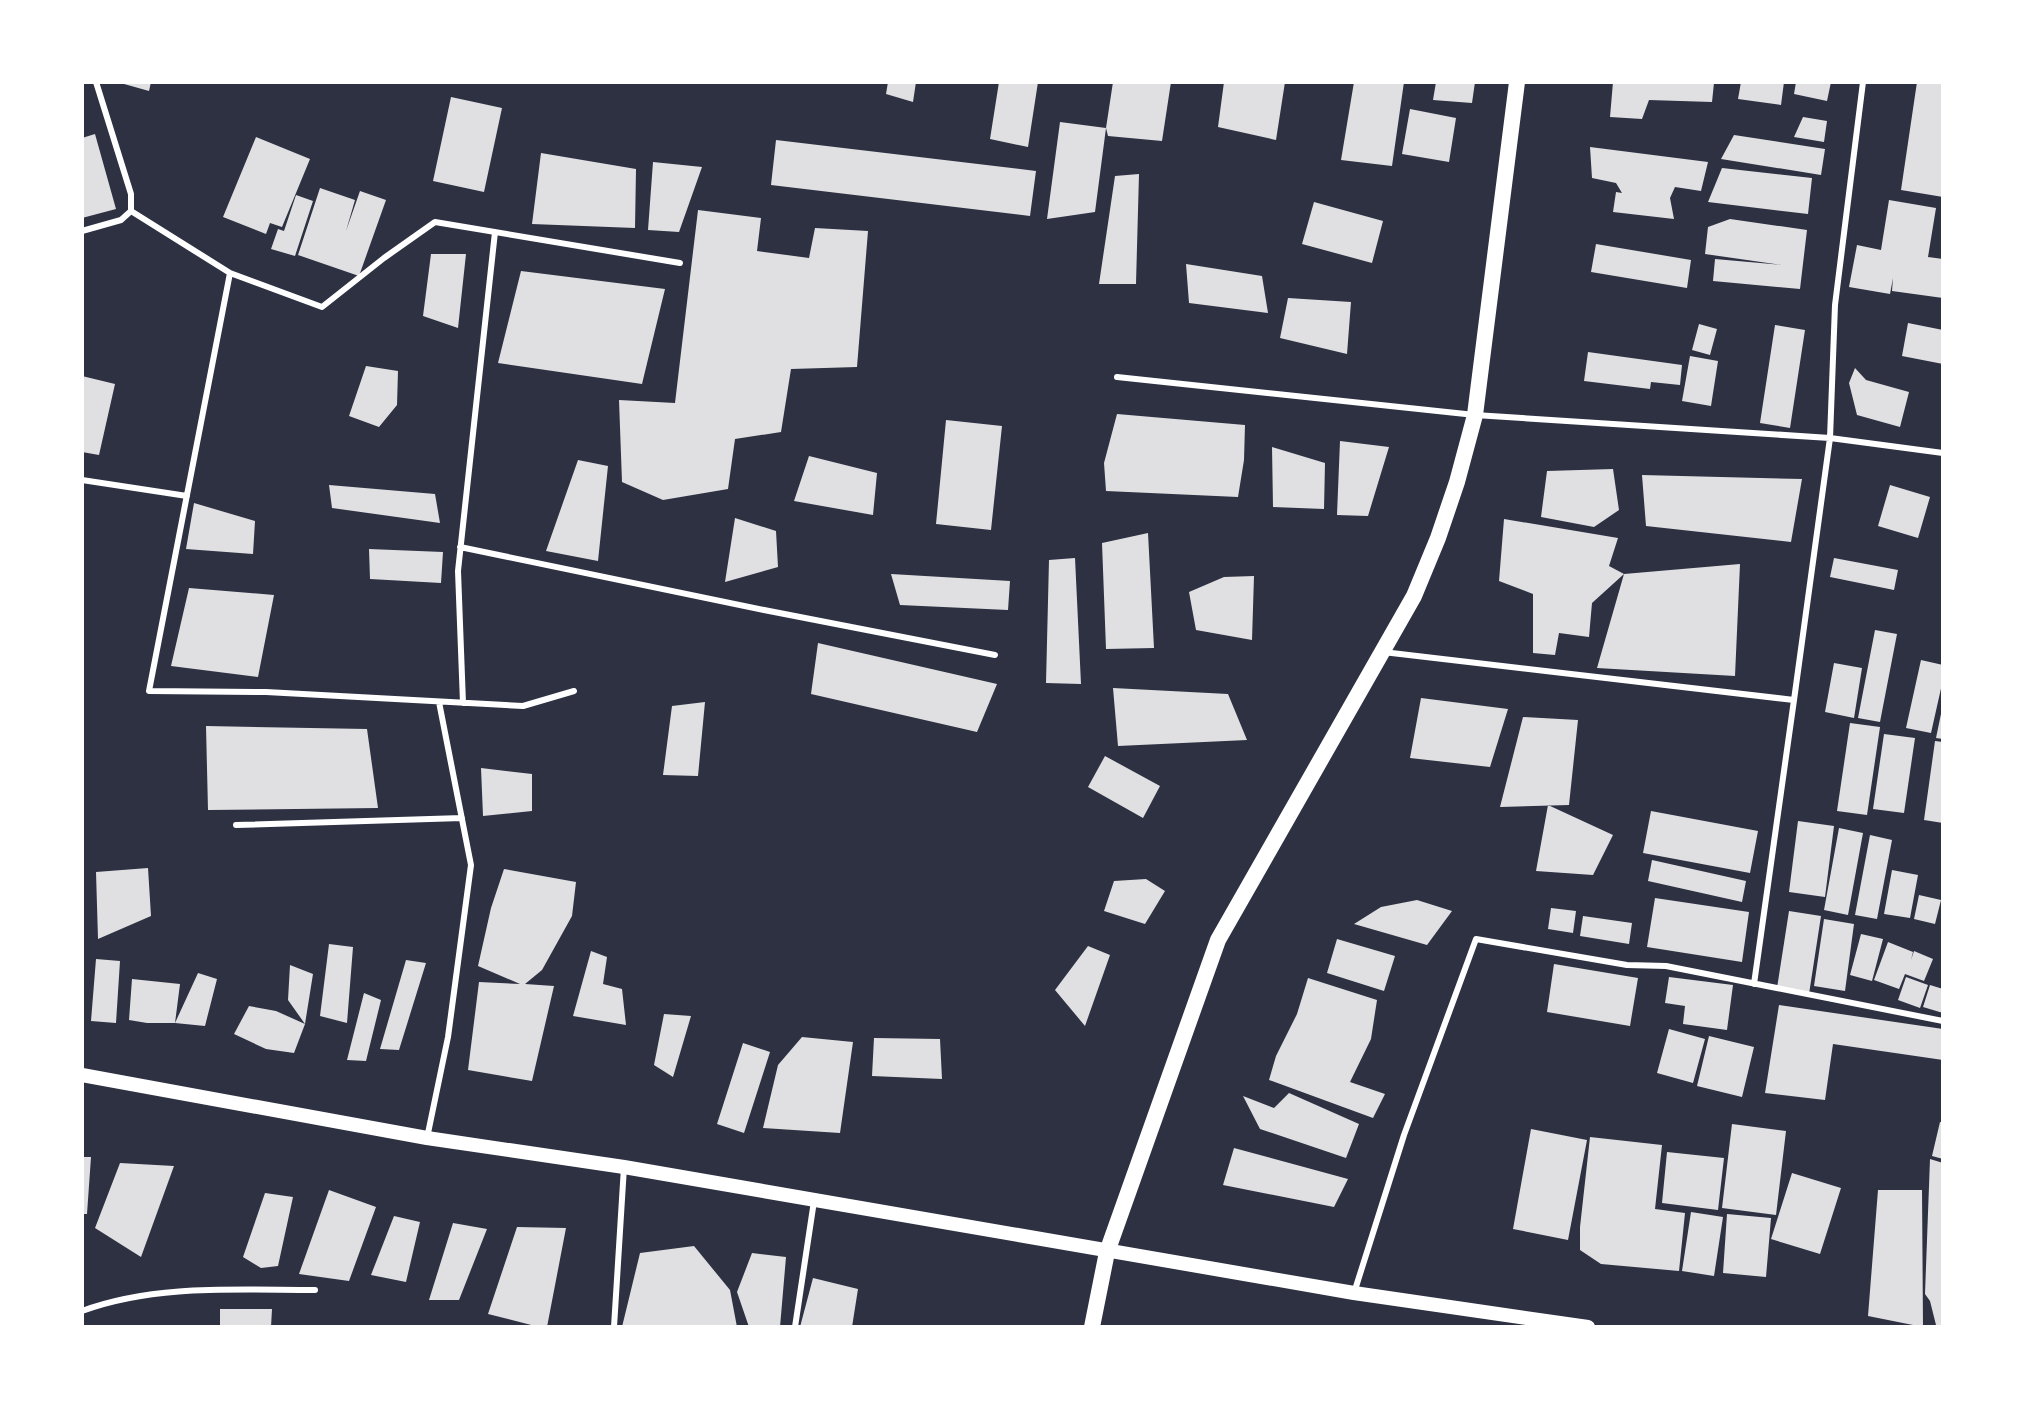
<svg xmlns="http://www.w3.org/2000/svg" width="2025" height="1409" font-family="Barlow,sans-serif">
<style>
.building{fill:#e0e0e3}
.lines{fill:none;stroke-linecap:round;stroke-linejoin:round}
.service{stroke:#fff;stroke-width:6}
.tertiary{stroke:#fff;stroke-width:14}
.secondary{stroke:#fff;stroke-width:16}
</style>
<rect width="100%" height="100%" fill="#2d3142"/>
<!-- building -->
<path class="building" d="M117,82h34l-2,9z
M888,82h28l-3,20 -27,-8z
M999,82h39l-10,65 -38,-8z
M1113,82h58l-9,59 -54,-5 -2,-8z
M1224,82h61l-9,58 -58,-13z
M1354,82h50l-12,84 -51,-6z
M1436,82h39l-3,21 -39,-3z
M1613,82h91l10,1 -2,19 -63,-2 -7,19 -32,-2z
M1741,82h43l-3,23 -43,-6z
M1796,82h35l-4,19 -33,-7z
M1917,82h26v115l-42,-7z
M451,97l51,11 -18,84 -51,-11z
M1410,109l46,9 -7,44 -47,-8z
M1803,117l24,4 -3,21 -30,-5z
M1060,122l46,6 -11,84 -48,7z
M95,134l21,75 -34,9v-80z
M1734,135l91,14 -4,26 -100,-16z
M256,137l54,22 -28,68 -12,-4 -4,11 -43,-17z
M776,140l260,31 -6,45 -259,-31z
M1590,147l118,15 -7,29 -26,-4 -5,11 4,21 -61,-7 3,-20 6,1 -6,-10 -24,-5z
M541,153l95,16 -1,59 -103,-4z
M653,162l49,5 -23,65 -31,-2z
M1722,168l90,10 -4,36 -100,-12z
M1139,174l-3,110h-37l16,-108z
M320,188l35,12 -9,31 14,-40 26,9 -27,76 -61,-21z
M296,195l17,6 -18,55 -24,-7 7,-20 6,2z
M1889,200l47,8 -8,49 15,2v39l-51,-7 1,-13 -3,16 -41,-7 8,-42 24,5z
M1314,202l69,19 -11,42 -70,-19z
M698,210l63,8 -4,33 52,7 6,-30 53,3 -11,136 -66,2 -10,63 -46,7 -7,50 -65,11 -41,-18 -3,-82 56,3z
M1730,219l77,11 -7,59 -87,-8 2,-22 67,6 -77,-11 3,-27z
M1596,244l95,16 -4,28 -96,-16z
M431,254h35l-8,74 -35,-12z
M1186,264l76,12 6,37 -79,-10z
M521,271l144,18 -23,95 -144,-21z
M1288,298l63,4 -4,52 -67,-16z
M1908,323l35,7v34l-41,-8z
M1699,324l18,5 -7,26 -18,-5z
M1775,325l30,5 -15,98 -30,-5z
M1588,352l94,13 -2,20 -29,-3 -1,7 -66,-8z
M1690,356l28,5 -7,45 -29,-5z
M366,366l32,5 -1,34 -18,22 -30,-11z
M1855,368l11,12 43,12 -9,35 -43,-12 -8,-32z
M82,376l33,8 -16,71 -17,-3z
M1117,414l128,11 -1,35 -6,37 -132,-6 -2,-28z
M946,420l56,6 -11,104 -55,-6z
M1340,441l49,6 -21,69 -31,-1z
M1272,447l53,16 -1,46 -51,-2z
M809,456l68,17 -4,42 -79,-14z
M578,460l30,6 -10,95 -52,-10z
M1613,469l6,41 -25,17 -53,-10 6,-46z
M1642,475l160,4 -11,63 -145,-16z
M329,485l106,9 5,29 -108,-15z
M1890,485l40,12 -12,41 -40,-12z
M194,503l61,18 -2,33 -67,-5z
M735,518l41,13 2,36 -53,15z
M1504,519l114,19 -9,28 15,8 -32,29 -3,34 -30,-4 -4,22 -22,-2v-59l-34,-13z
M1148,533l6,115 -48,1 -4,-106z
M369,549l74,3 -2,31 -71,-4z
M1075,558l6,126 -35,-1 3,-123z
M1834,558l64,12 -4,20 -64,-13z
M1740,564l-5,112 -138,-8 27,-94z
M891,574l119,7 -2,29 -108,-5z
M1254,576l-2,64 -56,-10 -7,-38 35,-15z
M189,588l85,7 -16,82 -87,-11z
M1875,630l22,4 -17,88 -22,-4z
M818,643l179,41 -20,48 -166,-38z
M1921,660l22,5 -1,19 -11,49 -25,-5z
M1834,663l28,5 -8,50 -29,-6z
M1113,688l115,6 19,46 -129,6z
M1421,698l87,11 -18,58 -80,-9z
M705,702l-7,74 -35,-1 9,-69z
M1942,709h1v30l-7,-1z
M1523,717l55,3 -9,85 -69,2z
M1850,723l30,4 -13,88 -30,-4z
M206,726l161,3 11,79 -170,2z
M1884,734l31,4 -11,75 -31,-4z
M1935,741l8,1v81l-19,-3z
M1105,756l55,30 -17,32 -55,-31z
M481,768l51,6v37l-49,5z
M1548,805l65,30 -20,40 -57,-4z
M1651,811l107,20 -8,42 -107,-20z
M1798,821l36,5 -9,71 -36,-5z
M1839,828l24,5 -15,82 -24,-5z
M1870,835l22,5 -15,79 -22,-4z
M1652,860l94,21 -4,21 -94,-21z
M148,868l3,48 -53,23 -2,-67z
M504,869l72,13 -4,34 -30,54 -17,14 29,2 -22,95 -64,-11 11,-88 41,2 -42,-18 13,-58z
M1892,870l26,5 -8,43 -26,-4z
M1146,879l19,12 -20,33 -41,-13 10,-30z
M1919,895l22,5 -6,24 -21,-5z
M1655,898l94,14 -7,50 -95,-15z
M1417,900l35,11 -25,34 -73,-21 27,-17z
M1551,908l25,3 -3,22 -25,-4z
M1789,911l32,5 -12,78 -32,-6z
M1583,916l49,7 -3,21 -49,-8z
M1824,919l30,5 -9,67 -31,-5z
M1861,934l22,5 -11,42 -22,-6z
M1337,939l58,17 -11,35 -57,-18z
M1888,942l25,10 -2,8 3,-9 19,8 -9,22 -19,-7 -6,15 -25,-9z
M329,944l24,3 -6,76 -27,-7z
M1088,946l22,9 -25,71 -30,-36z
M591,951l16,6 -4,27 19,5 4,36 -53,-9z
M96,959l24,2 -4,62 -25,-2z
M406,960l20,3 -27,87 -19,-1z
M1554,964l84,14 -8,48 -83,-14z
M290,965l23,9 -8,50 -11,29 -28,-4 -32,-15 15,-28 27,5 29,13 -17,-24z
M198,973l19,6 -12,47 -30,-3z
M1669,977l64,8 -6,45 -44,-6 2,-18 -20,-3z
M1906,977l22,8 -8,23 -22,-8z
M1308,978l69,22 -6,39 -21,43 35,12 -12,24 -104,-38 7,-24 21,-42z
M132,979l48,5 -5,39h-28l-18,-3z
M1930,985l13,4v24l-20,-6z
M364,993l17,7 -15,61 -19,-1z
M1779,1005l164,24v31l-110,-16 -8,56 -60,-7z
M664,1014l27,2 -18,61 -19,-12z
M1669,1029l36,10 -12,44 -36,-10z
M1709,1036l45,11 -12,50 -45,-11z
M802,1037l51,5 -13,91 -77,-5 15,-63z
M874,1038l66,1 2,40 -70,-3z
M743,1043l27,9 -26,81 -27,-9z
M1289,1093l70,31 -13,34 -86,-29 -17,-33 31,12z
M1940,1122h3v37l-11,-3z
M1732,1124l54,7 -10,84 -54,-7z
M1531,1129l56,11 -19,100 -55,-11z
M1590,1137l72,8 -7,64 30,4 -6,58 -78,-7 -21,-14v-23z
M1234,1148l114,31 -14,28 -111,-22z
M1667,1152l57,6 -6,52 -56,-7z
M82,1157h9l-4,57h-5z
M1930,1159l13,4v164l-7,-2 -6,-24 -5,-7z
M120,1163l54,3 -33,91 -46,-29z
M1792,1173l49,15 -21,66 -49,-15z
M329,1190l47,17 -27,74 -50,-7z
M1878,1190h44l1,137 -55,-11z
M265,1193l28,4 -15,69 -17,2 -18,-11z
M1691,1212l32,5 -9,59 -32,-5z
M1727,1214l44,4 -5,59 -43,-4z
M394,1216l26,6 -14,60 -35,-7z
M453,1223l34,6 -28,71h-30z
M517,1227l49,1 -19,99h-8l-51,-13z
M694,1246l36,44 7,37h-115l18,-74z
M752,1253l34,4 -6,70h-31l-12,-35z
M813,1278l45,11 -6,38h-52z
M220,1309h52l-1,18h-51z"/>
<g class="lines">
<!-- service -->
<path class="service" d="M96,82l35,112v17
M131,211l99,62 92,34 62,-49 51,-36 245,41
M82,231l39,-11 10,-9
M230,273l-81,418 117,1 257,14 51,-15
M1117,377l358,38 355,23 113,15
M82,480l105,16
M460,547l304,63 231,45
M1383,652l411,48 -40,284
M1794,700l36,-262 5,-133 28,-223
M463,703l-5,-132 37,-339
M236,825l226,-7
M427,1138l21,-101 23,-172 -32,-163
M1354,1293l50,-158 72,-196 151,26 39,1 277,55
M82,1311c73,-27 156,-21 233,-21
M614,1327l10,-160
M795,1327l19,-126"/>
<!-- tertiary -->
<path class="tertiary" d="M82,1075l345,63 197,29 730,126 234,34"/>
<!-- secondary -->
<path class="secondary" d="M1092,1327l15,-75 111,-312 196,-344 24,-58 19,-56 18,-67 42,-333"/>
</g>
<!-- border -->
<rect width="2025" height="1409" fill="none" stroke="#ffffff" stroke-width="168"/>
</svg>
